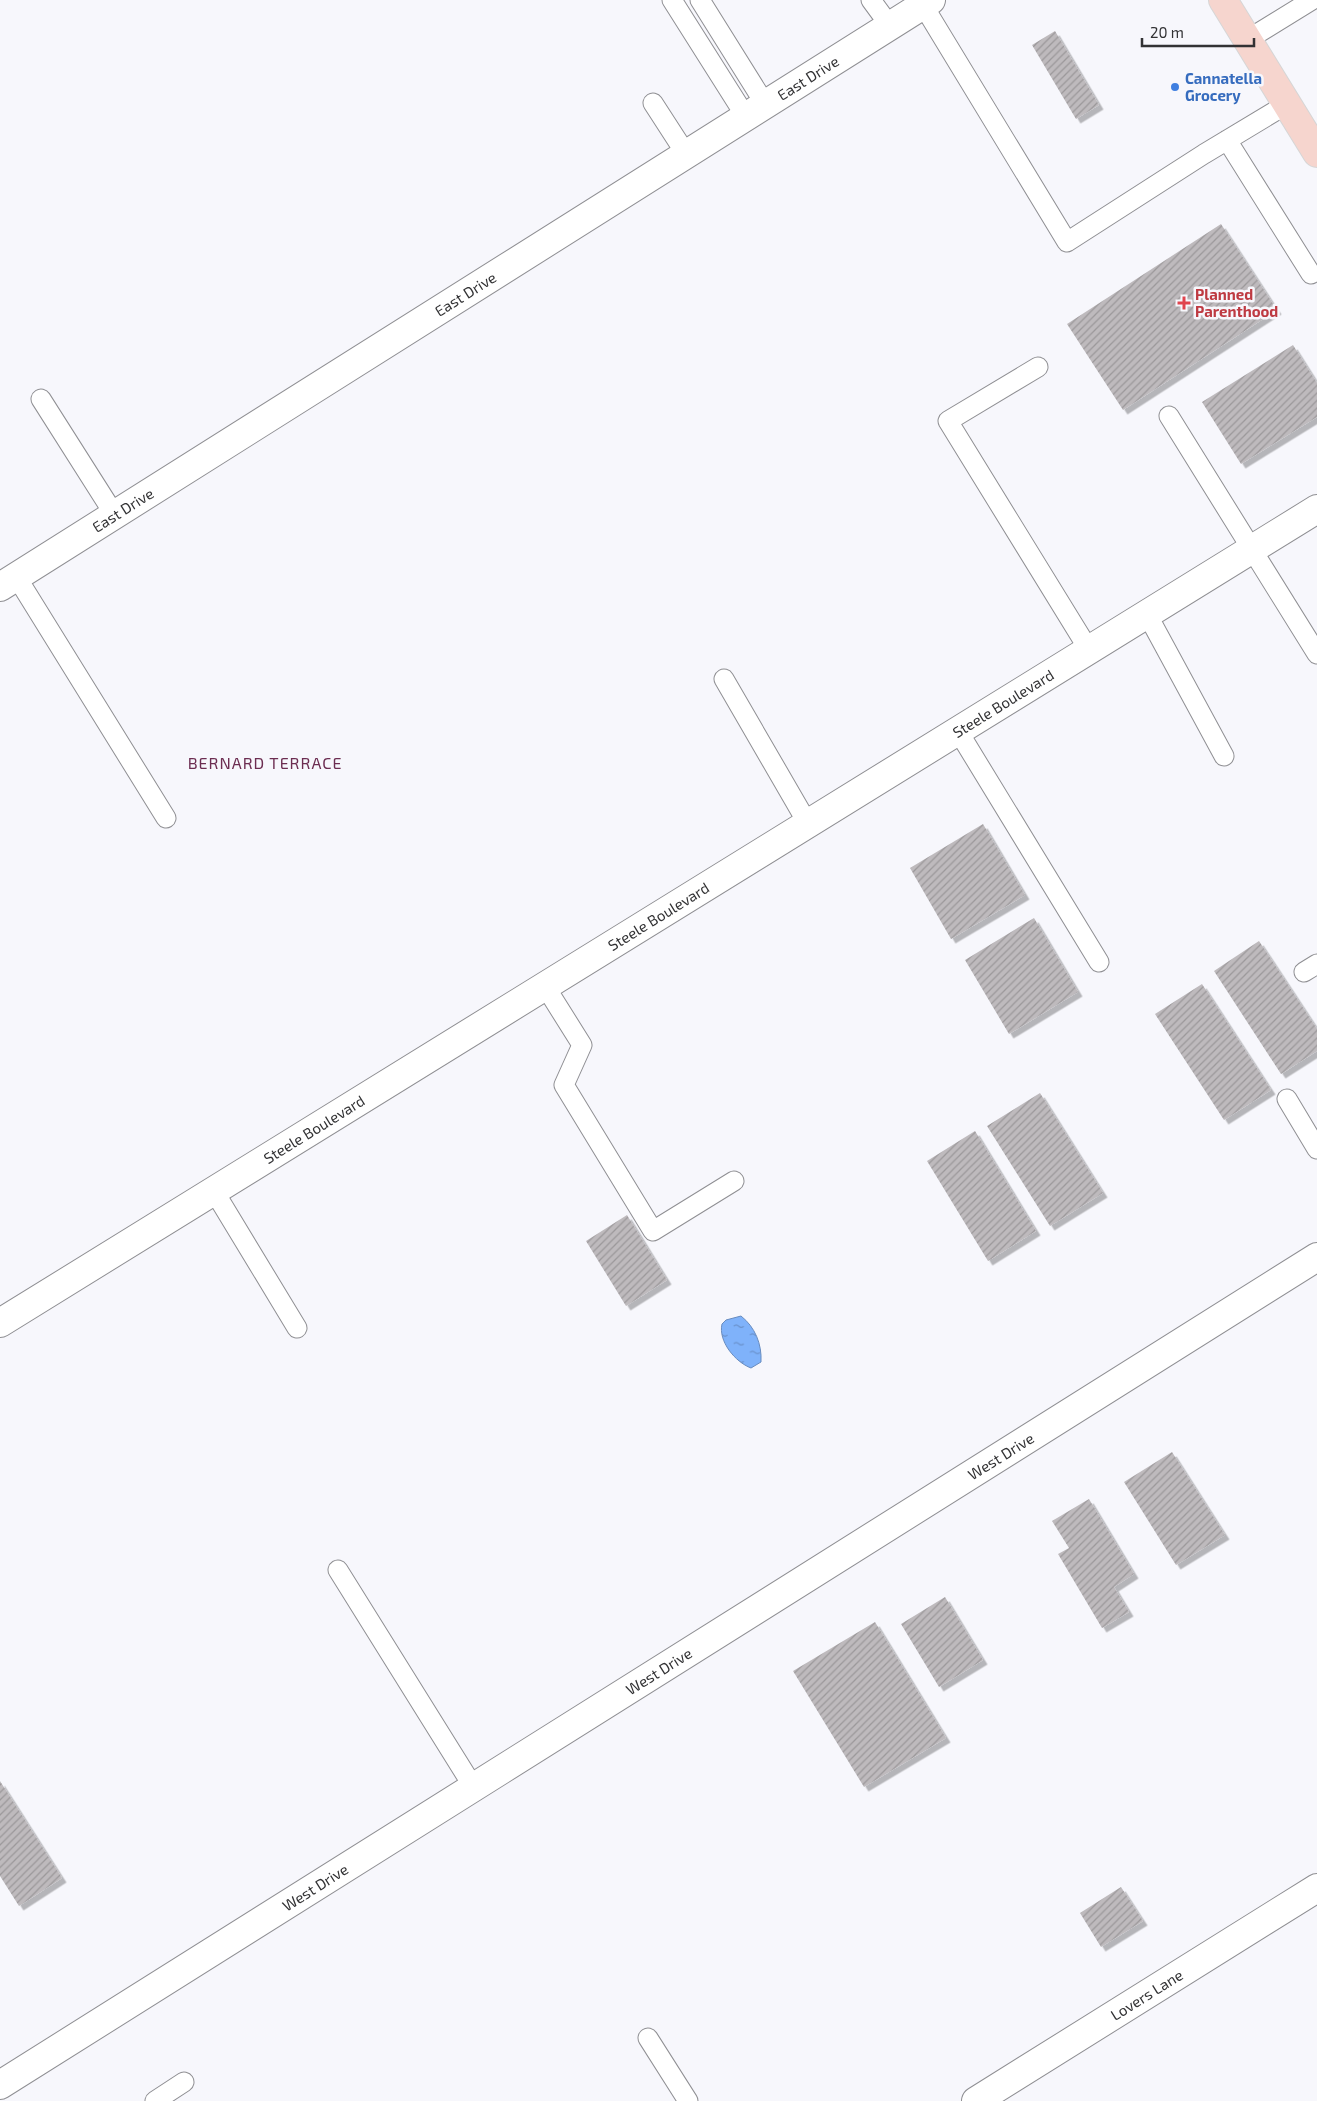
<svg xmlns="http://www.w3.org/2000/svg" width="1317" height="2101" font-family="'Exo 2',sans-serif">
<style>
.water{fill:url(#water-ripples);stroke:#688cbf}
.building{fill:url(#building-hatch);filter:url(#shadow)}
.lines{fill:none;stroke-linecap:round;stroke-linejoin:round}
.service-casing{stroke:#8f8f93;stroke-width:21}
.minor-casing{stroke:#8f8f93;stroke-width:30}
.primary-casing{stroke:#d6d6d6;stroke-width:30}
.service{stroke:#fff;stroke-width:19}
.minor{stroke:#fff;stroke-width:28}
.primary{stroke:#f6d5ce;stroke-width:28}
.shop-dot{fill:#3f7fe0;stroke:#f7f7fc;stroke-width:2}
.health-dot{fill:#e0444e;stroke:#f7f7fc;stroke-width:2}
.labels{text-anchor:middle;dominant-baseline:central;stroke-width:5;stroke-linejoin:round;paint-order:stroke}
.street-label{font-size:15px;fill:#323234;stroke:#f7f7fc}
.shop-label{font-size:15px;font-weight:bold;fill:#366cbe;stroke:#f7f7fc;text-anchor:start}
.health-label{font-size:15px;font-weight:bold;fill:#be3a42;stroke:#f7f7fc;text-anchor:start}
.neighbourhood-label{font-size:16px;letter-spacing:1px;fill:#6c2d51;stroke:#f7f7fc}
</style>
<defs>
<pattern id="water-ripples" width="26" height="14" patternUnits="userSpaceOnUse" patternTransform="scale(1.25)"><rect width="26" height="14" fill="#7fb2fa"/><path d="M2 4q2-2 4 0t4 0M15 11q2-2 4 0t4 0" fill="none" stroke="#6991cb"/></pattern>
<pattern id="building-hatch" width="6" height="6" patternUnits="userSpaceOnUse" patternTransform="scale(1.25)"><rect width="6" height="6" fill="#bebabd"/><path d="M-1 1l2-2M0 6l6-6M5 7l2-2" fill="none" stroke="#9b989a"/></pattern>
<filter id="shadow"><feDropShadow dx="4.5" dy="4.5" stdDeviation="0" flood-color="#0004"/></filter>
</defs>
<rect width="100%" height="100%" fill="#f7f7fc"/>
<!-- water -->
<path class="water" d="M741,1316c14,11 21,28 20,46l-10,6c-16,-6 -33,-27 -29,-44l4,-4z"/>
<!-- building -->
<path class="building" d="M1055,31l44,74 -23,14 -44,-74z
M1221,224l56,86 -154,100 -56,-86z
M1293,345l24,38v34l-76,47 -39,-62z
M983,824l42,71 -74,44 -41,-71z
M1034,918l44,74 -69,42 -44,-74z
M1259,941l58,88v22l-36,23 -67,-103z
M1202,984l69,106 -47,30 -69,-106z
M1040,1093l63,100 -53,33 -63,-100z
M975,1131l61,100 -48,30 -61,-100z
M627,1215l40,65 -41,26 -40,-65z
M1172,1452l53,83 -49,30 -52,-83z
M1089,1499l45,75 -20,13 15,25 -27,16 -44,-74 11,-6 -17,-27z
M945,1597l38,63 -44,27 -38,-63z
M875,1622l71,116 -82,49 -71,-116z
M0,1781l62,97 -43,28 -19,-30z
M1121,1887l22,34 -42,26 -21,-34z"/>
<g class="lines">
<defs>
<path id="service" d="M672,0l74,117
M700,0l65,104
M871,0l19,26
M923,5l144,237 137,-88 83,-50
M1247,40l65,-40
M653,103l33,51
M1227,140l84,134
M1038,367l-90,54 141,229
M41,399l73,115
M1169,416l148,238
M16,576l150,242
M1147,614l77,142
M724,679l84,145
M958,731l141,231
M1304,972l13,-8
M545,986l37,59 -18,40 89,146 81,-50
M1287,1099l30,50
M214,1191l83,137
M338,1570l136,218
M648,2038l40,63
M155,2101l29,-19"/>
<g id="minor">
<path id="s1" d="M0,587l931,-587"/>
<path id="s2" d="M0,1323l1317,-814"/>
<path id="s3" d="M0,2085l1317,-828"/>
<path id="s4" d="M976,2101l341,-213"/>
</g>
<path id="primary" d="M1223,0l94,153"/>
</defs>
<!-- service casing -->
<use href="#service" class="service-casing"/>
<!-- minor casing -->
<use href="#minor" class="minor-casing"/>
<!-- primary casing -->
<use href="#primary" class="primary-casing"/>
<!-- service -->
<use href="#service" class="service"/>
<!-- minor -->
<use href="#minor" class="minor"/>
<!-- primary -->
<use href="#primary" class="primary"/>
</g>
<!-- markers -->
<circle class="shop-dot" cx="1175" cy="87" r="5"/>
<path class="health-dot" d="M1181.5 295.5h5v5h5v5h-5v5h-5v-5h-5v-5h5z"/>
<g class="labels">
<!-- street labels -->
<g class="street-label">
<text stroke="none"><textPath href="#s1" startOffset="955">East Drive</textPath></text>
<text stroke="none"><textPath href="#s1" startOffset="550">East Drive</textPath></text>
<text stroke="none"><textPath href="#s1" startOffset="145">East Drive</textPath></text>
<text stroke="none"><textPath href="#s2" startOffset="1179">Steele Boulevard</textPath></text>
<text stroke="none"><textPath href="#s2" startOffset="774">Steele Boulevard</textPath></text>
<text stroke="none"><textPath href="#s2" startOffset="369">Steele Boulevard</textPath></text>
<text stroke="none"><textPath href="#s3" startOffset="1182">West Drive</textPath></text>
<text stroke="none"><textPath href="#s3" startOffset="778">West Drive</textPath></text>
<text stroke="none"><textPath href="#s3" startOffset="372">West Drive</textPath></text>
<text stroke="none"><textPath href="#s4" startOffset="201">Lovers Lane</textPath></text>
</g>
<!-- shop labels -->
<g class="shop-label">
<text x="1185" y="78">Cannatella<tspan x="1185" dy="17">Grocery</tspan></text>
</g>
<!-- health labels -->
<g class="health-label">
<text x="1195" y="294">Planned<tspan x="1195" dy="17">Parenthood</tspan></text>
</g>
<!-- neighbourhood labels -->
<g class="neighbourhood-label">
<text x="265" y="762">BERNARD TERRACE</text>
</g>
</g>
<!-- scale -->
<path d="M1142 38v8h112v-8" fill="none" stroke="#323234" stroke-width="2.5"/>
<text x="1150" y="38" font-size="15" fill="#323234" stroke="#f7f7fc" stroke-width="4" paint-order="stroke">20 m</text>
</svg>
